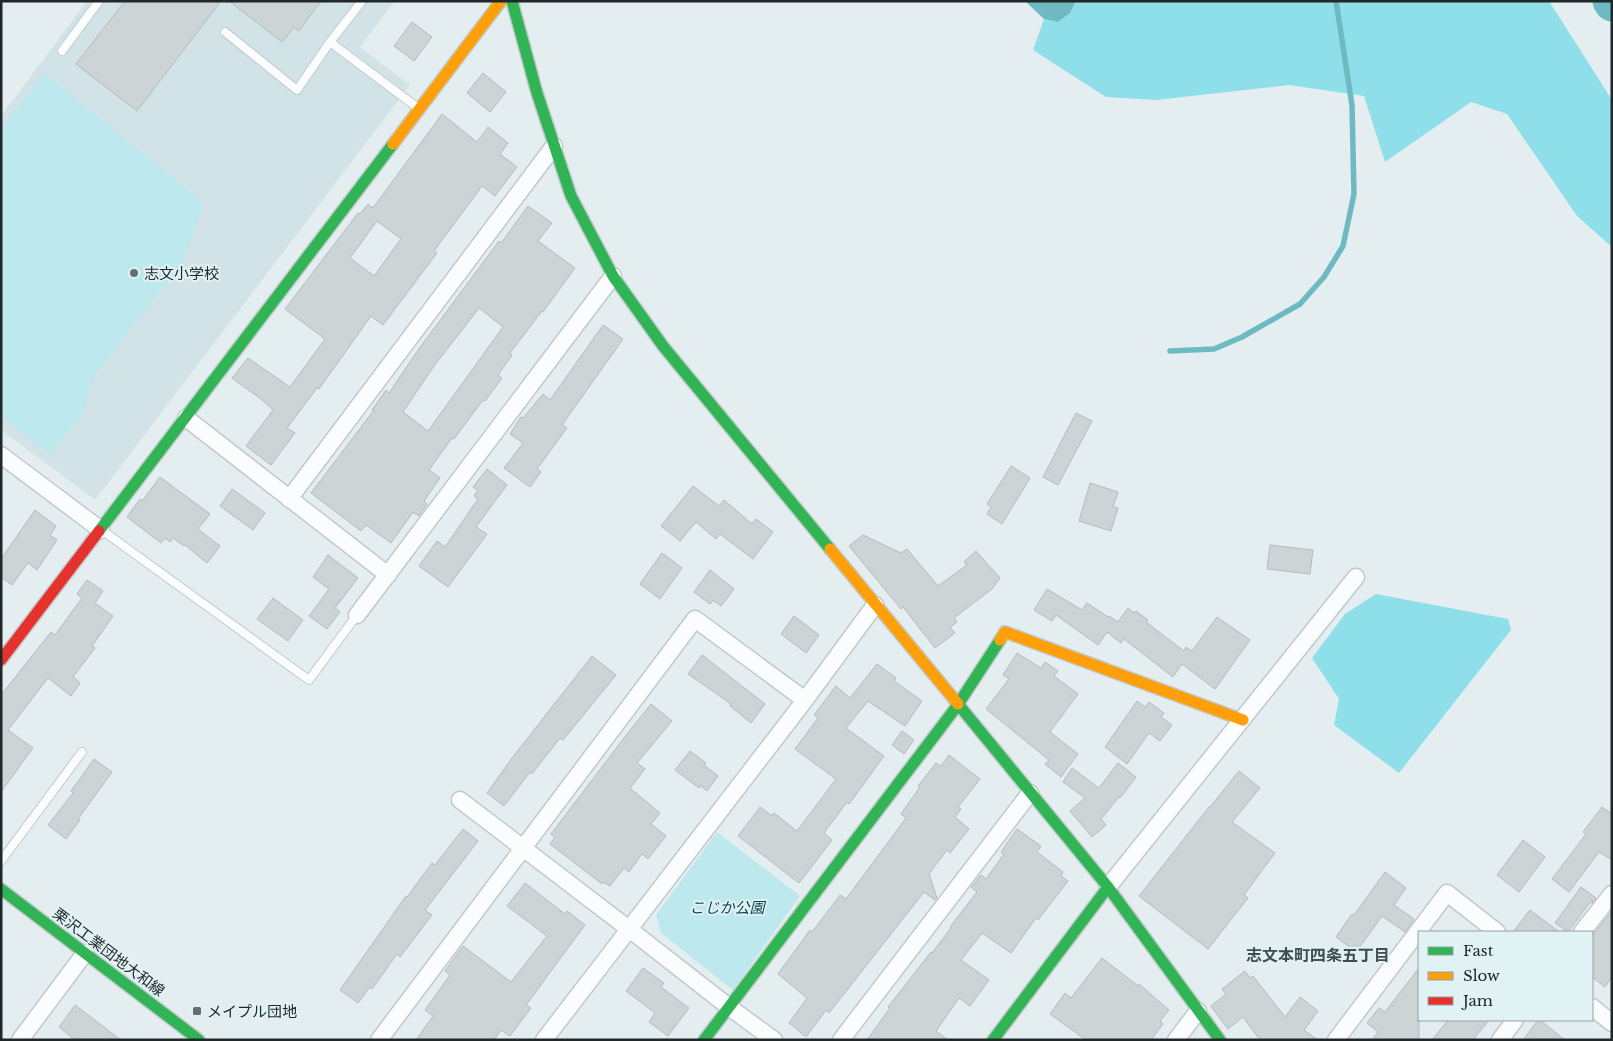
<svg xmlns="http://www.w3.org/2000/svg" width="1613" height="1041" font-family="'Libre Baskerville','Noto Sans JP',serif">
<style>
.built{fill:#d1e3e6}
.green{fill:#bce8ee}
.forest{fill:#8edfe9}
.water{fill:#6ebac2}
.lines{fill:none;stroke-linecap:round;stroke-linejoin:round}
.stream{stroke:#6ebac2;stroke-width:5.5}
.river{stroke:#6ebac2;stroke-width:35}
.building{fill:#ccd4d5;stroke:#b4bbbd;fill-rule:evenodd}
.lane-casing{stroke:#c2c9cb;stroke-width:10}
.street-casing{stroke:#c2c9cb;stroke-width:19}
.fast-casing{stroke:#c2c9cb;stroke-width:14}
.slow-casing{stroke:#c2c9cb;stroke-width:14}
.jam-casing{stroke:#c2c9cb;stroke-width:14}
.lane{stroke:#fbfcfd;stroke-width:8}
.street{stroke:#fbfcfd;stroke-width:16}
.fast{stroke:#30b455;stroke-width:11}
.slow{stroke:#ff9f0a;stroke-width:11}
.jam{stroke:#e5322d;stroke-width:11}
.poi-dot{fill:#656d6f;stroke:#e0f2f4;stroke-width:2}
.labels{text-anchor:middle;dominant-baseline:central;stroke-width:4;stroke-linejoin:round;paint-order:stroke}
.poi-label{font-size:15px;fill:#212829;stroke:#e0f2f4;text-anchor:start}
.park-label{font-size:15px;font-style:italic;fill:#07474e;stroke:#e0f2f4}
.street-label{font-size:15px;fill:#212829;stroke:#e0f2f4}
.neighbourhood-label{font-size:16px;font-weight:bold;fill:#3f4d4f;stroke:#e0f2f4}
</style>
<rect width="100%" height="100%" fill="#e4eef0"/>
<!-- built -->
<path class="built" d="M87,1h308l-35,46 50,38 -315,415 -94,-70v-314z"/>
<!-- green -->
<path class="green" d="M44,73l160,130 -22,60 -87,112 -13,39 -32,40 -49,-38v-286z
M717,832l83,64 -67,94 -72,-57 -5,-18z"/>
<!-- forest -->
<path class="forest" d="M1076,1h473l63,99v147l-35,-31 -70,-102 -36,-12 -86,60 -21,-66 -75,-11 -133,15 -50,-3 -73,-47 11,-31 14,3 12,-9z
M1376,594l132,25 3,11 -112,143 -65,-48 5,-26 -27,-41 33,-44z"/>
<!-- water -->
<path class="water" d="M1025,1h51l-6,12 -12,9 -14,-3z"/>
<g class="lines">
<!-- stream -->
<path class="stream" d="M1170,351l44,-2 28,-12 58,-33 24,-27 19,-31 11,-52 -2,-89 -16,-104"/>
<!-- river -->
<path class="river" d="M1610,1l2,3"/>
</g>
<!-- building -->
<path class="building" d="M125,1h96l-84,110 -61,-47z
M229,1h92l-22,30 -5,-4 -12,15z
M412,22l20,15 -18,24 -20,-15z
M483,73l23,19 -16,20 -23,-19z
M442,114l35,28 11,-15 20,16 -8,11 17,13 -22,29 -13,-10 -48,65 3,2 -54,72 -12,-9 -52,73 -2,-1 -30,40 8,5 -24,32 -25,-19 27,-36 -12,-11 -29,-21 16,-20 42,29 35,-48 -40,-30 73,-96 2,1 8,-10 5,4zM377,221l24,18 -27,37 -24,-18z
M528,206l24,17 -14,18 37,27 -32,44 -1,-1 -32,42 2,2 -14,20 4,3 -17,23 -2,-1 -29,39 -2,-1 -23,32 11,8 -16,23 3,3 -8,12 -6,-4 -22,31 -25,-18 -5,6 -50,-38 63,-83h-2l14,-20 3,3 29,-43 81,-109 2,2zM479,308l24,19 -75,104 -25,-19 31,-46z
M603,325l20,14 -61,86 5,3 -30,41 4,3 -11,15 -26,-19 19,-25 -13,-9 11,-17 2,1 20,-24 7,6z
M1076,413l16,8 -34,64 -15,-8z
M1011,466l19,12 -28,46 -15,-10 4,-7 -4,-3z
M487,469l20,16 -31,42 11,7 -39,53 -29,-21 18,-25 8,6 33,-48 -4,-3 4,-6 -5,-3z
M160,477l50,37 -12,15 22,17 -13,17 -22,-18 -1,1 -11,-8 -3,4 -5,-4 -4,5 -34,-26 13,-18 2,2z
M1090,483l28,9 -5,15 5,1 -7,23 -32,-10z
M693,486l26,20 5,-6 28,24 4,-5 17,13 -20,27 -33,-25 -4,5 -20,-17 -16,19 -19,-15z
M232,489l33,24 -12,17 -33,-24z
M35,510l21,16 -6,9 7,5 -20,30 -9,-7 -16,22 -11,-8v-18z
M863,535l38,18 6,-4 31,37 29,-21 -3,-3 12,-11 24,27 -8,11 -38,29 3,4 -7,5 5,6 -20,15 -32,-41 -2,2 -52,-63z
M1270,545l43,5 -3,24 -43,-5z
M662,553l20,15 -22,31 -20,-15z
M328,555l30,23 -23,30 5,4 -13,17 -18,-13 20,-27 -16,-12z
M710,570l24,19 -13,17 -8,-6 -3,4 -16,-12z
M87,580l16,11 -8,12 18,13 -21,30 3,2 -22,29 7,6 -9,13 -23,-18 -40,52 25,18 -32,44v-97l50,-63 4,3 27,-37 -5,-4z
M1047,589l35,21 5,-7 21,14 1,-1 9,6 10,-14 6,5 2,-2 12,9 -2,2 38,29 2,-4 6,4 25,-34 33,23 -35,49 -33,-25 -9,13 -49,-38 -3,4 -14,-11 -9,13 -42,-30 -4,6 -18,-11z
M273,598l30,22 -15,21 -31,-22z
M794,616l25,19 -13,18 -25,-19z
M1017,653l24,15 4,-6 13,9 -4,5 24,18 -28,38 28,22 -17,23 -16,-13 4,-4 -63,-51 23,-30 -6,-4z
M702,655l63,49 -14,19 -21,-17 1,-2 -43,-30z
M592,656l24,19 -53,65 -3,-2 -28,36 -2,-2 -26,34 -17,-13 25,-35z
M877,664l19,14 -2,3 28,20 -17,25 -37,-25 -22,27 38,28 -35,48 -2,-2 -23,31 8,7 -33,43 -61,-47 22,-29 12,9 2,-3 23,18 39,-52 -41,-30 23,-31 -4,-3 22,-29 14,12z
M1137,701l8,6 4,-5 15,11 -3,4 11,8 -12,16 -11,-8 -22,31 -22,-17z
M651,704l21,17 -35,42 8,6 -15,19 30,25 -9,11 15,12 -18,23 -6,-5 -13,18 -5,-4 -14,18 -7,-4 -1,2 -52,-40 5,-7 -4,-3 76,-100z
M902,731l12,9 -10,14 -12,-9z
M690,751l16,12 -2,2 14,11 -11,15 -7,-6 -1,3 -24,-18z
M949,755l31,24 -22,28 3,2 -6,8 14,12 -19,24 -3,-3 -18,24 8,24 -2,2 -11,-8 -95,121 -3,-3 -20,27 -17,-14 18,-25 -29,-24 32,-44 2,2 28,-37 6,4 60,-81 -5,-4 19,-27 -2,-1 18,-23 5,3z
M94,759l18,13 -34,47 2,1 -14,19 -18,-14 25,-32 -2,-2z
M1118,763l18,14 -16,21 -1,-1 -18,22 5,6 -14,12 -22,-26 15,-13 -22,-16 9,-14 27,20z
M1239,771l21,17 -28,34 43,31 -31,42 4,3 -40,51 -69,-53 70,-89h1z
M1602,807l10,7v46l-13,-8 -30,40 -17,-13 34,-45 -3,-2z
M463,829l15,12 -53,69 7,5 -32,42 -3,-3 -25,35 -2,-2 -12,16 -18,-13 66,-94 1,1 25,-34 3,2z
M1017,829l24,17 -4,6 26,20 -2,4 7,5 -30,39 -2,-2 -25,35 -29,-20 -21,27 28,20 -19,26 -11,-8 -23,33 12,9h-81l23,-32 -2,-1 43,-55 1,1 19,-25 -1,-1 27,-35 -6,-5 10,-12 5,4 18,-25 -3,-2z
M1523,840l22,17 -26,35 -22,-17z
M1385,872l21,16 -12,17 20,14 -9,13 -23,-16 -26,36 -20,-15 16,-23 2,1z
M525,883l40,31 2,-3 18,14 -59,80 5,3 -21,28 -9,-6 -7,10h-78l17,-24 -8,-6 25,-35 -5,-4 18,-25 48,36 36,-46 -40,-30z
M1581,887l15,11 -4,6v-4l-24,32 -13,-9z
M1530,910l29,22h-46z
M1612,911v66l-7,10 -13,-10v-41z
M1102,958l36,28 1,-2 30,26 -9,11 3,3 -12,16h-65l-36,-26 15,-21 6,5z
M643,968l21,15 -3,4 28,21 -21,28 -19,-14 6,-9 -29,-22z
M1419,968v72h-47l6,-8 -11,-9 12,-15 6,4z
M1245,971l5,7 3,-2 32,41 15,-20 18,14 -14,19 14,10h-58l-17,-23 -15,12 -17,-23 15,-12 -4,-5z
M75,1005l46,35h-46l-16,-13z
M1448,1020h41l-16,20h-41z
M1538,1020h2l25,20h-42z"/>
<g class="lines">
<defs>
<path id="lane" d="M362,1l-32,41 88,66
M225,32l72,58 33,-48
M62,51l37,-50
M103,531l206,149 48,-65
M1,861l81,-109"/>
<path id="street" d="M186,418l202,157
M1,455l100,75
M289,499l265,-353
M357,615l256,-339
M460,800l169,129 100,78 45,33
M1108,887l248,-310
M1582,932l30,-38
M1592,1007l20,16
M20,1040l65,-87
M379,1040l316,-421 110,81
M544,1040l261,-340 70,-95
M841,1040l189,-247
M1176,1040l22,-29
M1336,1040l111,-147 50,39
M1500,1040l15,-20"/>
<path id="fast" d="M512,1l25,92 34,103 42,80 50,70 167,203
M99,531l294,-387
M958,704l150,183 112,153
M1,889l198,151
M704,1040l253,-334 43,-66
M993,1040l115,-153"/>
<path id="slow" d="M393,144l108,-143
M830,549l128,155
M1000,640l5,-8 238,88"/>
<path id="jam" d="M1,660l98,-129"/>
</defs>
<!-- lane casing -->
<use href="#lane" class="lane-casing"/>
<!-- street casing -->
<use href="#street" class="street-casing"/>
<!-- fast casing -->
<use href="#fast" class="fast-casing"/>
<!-- slow casing -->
<use href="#slow" class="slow-casing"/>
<!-- jam casing -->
<use href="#jam" class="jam-casing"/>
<!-- lane -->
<use href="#lane" class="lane"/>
<!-- street -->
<use href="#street" class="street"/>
<!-- fast -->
<use href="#fast" class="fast"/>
<!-- slow -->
<use href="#slow" class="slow"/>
<!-- jam -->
<use href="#jam" class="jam"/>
</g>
<!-- markers -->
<g class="poi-dot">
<circle cx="134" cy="273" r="5"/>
<rect x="192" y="1006" width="10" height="10" rx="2.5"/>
</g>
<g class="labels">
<!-- poi labels -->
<g class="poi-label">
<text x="144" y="273">志文小学校</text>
<text x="207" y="1011">メイプル団地</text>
</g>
<!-- park labels -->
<g class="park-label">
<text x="727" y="907">こじか公園</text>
</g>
<!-- street labels -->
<g class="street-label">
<text transform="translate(109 952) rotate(37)">栗沢工業団地大和線</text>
</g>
<!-- neighbourhood labels -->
<g class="neighbourhood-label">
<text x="1318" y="955">志文本町四条五丁目</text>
</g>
</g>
<!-- border -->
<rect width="1613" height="1041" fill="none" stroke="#212829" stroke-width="5"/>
<!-- legend -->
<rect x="1418" y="931" width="175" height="90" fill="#e0f2f4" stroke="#94a1a3"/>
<rect x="1428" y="947" width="25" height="8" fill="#30b455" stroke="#94a1a3"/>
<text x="1463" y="956" font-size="15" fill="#212829">Fast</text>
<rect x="1428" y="972" width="25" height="8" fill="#ff9f0a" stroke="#94a1a3"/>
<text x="1463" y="981" font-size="15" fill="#212829">Slow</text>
<rect x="1428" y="997" width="25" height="8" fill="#e5322d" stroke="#94a1a3"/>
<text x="1463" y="1006" font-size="15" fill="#212829">Jam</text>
</svg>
